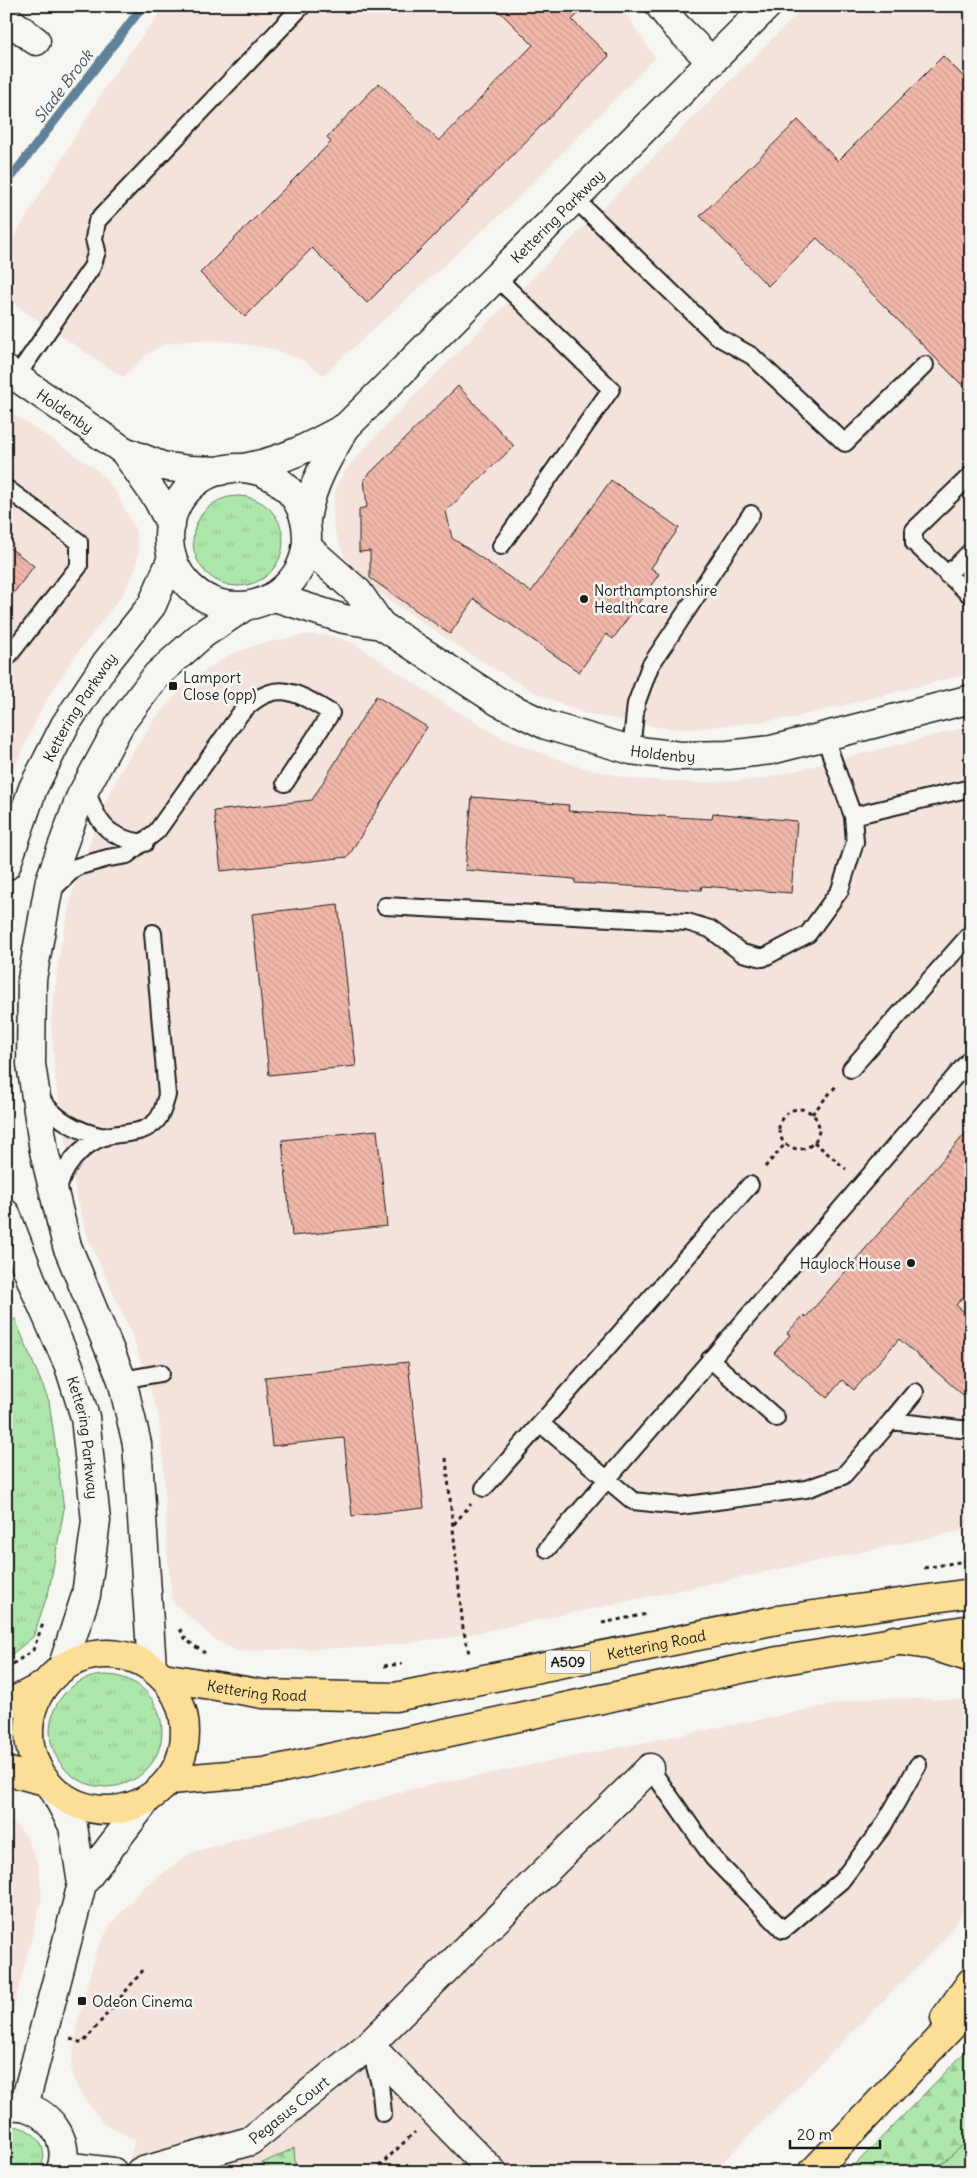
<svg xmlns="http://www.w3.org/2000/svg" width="977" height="2178" font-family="Delius,sans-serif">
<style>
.built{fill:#f4e3dc}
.grass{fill:url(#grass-tufts);stroke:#658264}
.forest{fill:url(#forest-firs);stroke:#658264}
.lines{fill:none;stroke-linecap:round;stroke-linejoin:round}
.stream{stroke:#618199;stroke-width:9}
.building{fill:url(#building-back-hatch);stroke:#1c1c1c}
.service-casing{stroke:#1c1c1c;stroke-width:20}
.minor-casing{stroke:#1c1c1c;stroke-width:31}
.tertiary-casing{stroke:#1c1c1c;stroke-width:31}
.primary-casing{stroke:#1c1c1c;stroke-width:31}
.trunk-casing{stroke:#1c1c1c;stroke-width:31}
.path{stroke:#1c1c1c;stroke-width:3;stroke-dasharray:4 4;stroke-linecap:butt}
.service{stroke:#f6f6f2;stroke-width:16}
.minor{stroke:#f6f6f2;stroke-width:28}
.tertiary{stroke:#f6f6f2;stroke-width:28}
.primary{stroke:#fcde96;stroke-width:28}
.trunk{stroke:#fcde96;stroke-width:28}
.poi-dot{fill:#1c1c1c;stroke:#f6f6f2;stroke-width:2}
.labels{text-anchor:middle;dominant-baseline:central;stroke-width:5;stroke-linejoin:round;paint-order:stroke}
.shield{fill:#f6f6f2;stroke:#5d5d5c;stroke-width:1}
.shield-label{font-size:14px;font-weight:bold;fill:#1c1c1c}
.street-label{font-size:15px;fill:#1c1c1c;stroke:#f6f6f2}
.poi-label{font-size:15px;fill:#1c1c1c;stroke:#f6f6f2;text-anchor:start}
.water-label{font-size:16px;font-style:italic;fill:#445765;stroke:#f6f6f2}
</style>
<defs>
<pattern id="grass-tufts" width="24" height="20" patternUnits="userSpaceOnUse" patternTransform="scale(1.25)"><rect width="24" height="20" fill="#aee7ab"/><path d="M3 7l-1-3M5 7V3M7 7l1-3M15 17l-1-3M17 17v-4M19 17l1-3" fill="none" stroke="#95c693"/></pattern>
<pattern id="forest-firs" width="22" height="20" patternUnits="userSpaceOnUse" patternTransform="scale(1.25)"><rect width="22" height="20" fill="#aee7ab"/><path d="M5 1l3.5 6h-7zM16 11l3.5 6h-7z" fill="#95c693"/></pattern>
<pattern id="building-back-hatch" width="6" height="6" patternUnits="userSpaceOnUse" patternTransform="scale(1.25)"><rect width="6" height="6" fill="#f1b7aa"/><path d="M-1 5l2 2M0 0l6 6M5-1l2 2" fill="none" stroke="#ce9d92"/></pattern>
</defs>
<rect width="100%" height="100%" fill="#f6f6f2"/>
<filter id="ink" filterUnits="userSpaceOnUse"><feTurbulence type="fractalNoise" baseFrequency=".02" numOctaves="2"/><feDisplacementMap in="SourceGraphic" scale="10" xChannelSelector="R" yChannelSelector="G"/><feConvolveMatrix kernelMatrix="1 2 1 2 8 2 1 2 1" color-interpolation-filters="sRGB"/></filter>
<g filter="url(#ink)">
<!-- built -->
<path class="built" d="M165,6h456l34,52 -141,144 -191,173 -21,-15 -30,-11 -44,-8 -32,-1 -32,4 -19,12 -22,21 -117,-78v-49l107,-175z
M805,6h166v667l-178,45 -100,11 -29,-1 -78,-14 -52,-22 -63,-37 -103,-69 -23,-29 -11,-28 -1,-22 4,-23 15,-22 60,-64z
M6,409l90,60 19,21 20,39 4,19 -3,20 -13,26 -48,62 -31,48 -38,81z
M305,635h23l24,7 98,65 52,31 75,28 55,13 66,4 64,-4 209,-53v803l-510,107 -87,11 -137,4 -23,-12 -42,-38 -5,-52 -4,-93 -5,-43 -27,-81 -43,-94 -13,-48 -20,-112 -4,-59 9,-68 12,-57 29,-83 22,-44 31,-47 32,-37 45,-29 29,-10z
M866,1698l97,2 8,6v195l-27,39 -231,232h-587l9,-32 -32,-17 -25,-33 -7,-23 6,-42 19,-73 15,-28 34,-38 46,-33 221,-64z
M6,1818l8,5 12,13 12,28 4,33 -29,113 -7,14z"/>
<!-- grass -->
<path class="grass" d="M193 541a45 45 0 1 1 90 0a45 45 0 1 1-90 0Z
M15,1319l34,82 15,108 -15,81 -16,47 -27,22v-338z
M50 1731a56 56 0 1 1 112 0a56 56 0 1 1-112 0Z
M12,2126c24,2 40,23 27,46h-33v-44z
M971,2138v30l-4,4h-35z"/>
<!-- forest -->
<path class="forest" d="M971,2046v92l-39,34h-84z
M294,2148l2,24h-52z"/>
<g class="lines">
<!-- stream -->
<path class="stream" d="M6,184l137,-178"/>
</g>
<!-- building -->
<path class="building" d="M494,6h92l-14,14 37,36 -178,183 -64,64 -55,-55 -67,69 -45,-44 131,-131 -4,-5 52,-54 60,58 94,-96z
M943,56l28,28v310l-154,-156 -49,48 -68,-70 98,-96 40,41z
M458,386l56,60 -68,65 6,27 79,54 80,-112 68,48 -28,40 8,6 -46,65 -7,-5 -27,38 -105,-73 -24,35 -80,-56v-27l-11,1v-43l8,-2 -3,-28z
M6,545l28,21 -28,37z
M376,696l51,31 -79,130 -127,14 -7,-60 98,-11z
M472,797l97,8 -1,6 144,8 1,-6 84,8 -6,72 -89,-7 -1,4 -126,-7v-4l-110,-9z
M338,904l18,162 -87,9 -17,-161z
M971,1127v161l-15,17 15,13v84l-72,-63 -45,51 -12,-10 -15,18 -53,-45 16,-18 -3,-2 17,-18 2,2z
M377,1130l10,96 -95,10 -10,-96z
M408,1362l16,146 -72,8 -8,-78 -72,8 -7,-69z"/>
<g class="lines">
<defs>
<path id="service" d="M575,199l143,138 34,19 93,87 80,-78
M497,278l114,111 -110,157
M16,377l76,-110 5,-16 -3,-12 3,-18 205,-215
M971,475l-57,55v13l57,53
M6,488l73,54v24l-73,93
M947,575l24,-24
M631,750l5,-46 14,-38 101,-152
M86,788c12,35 19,50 59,55
M853,816l118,-28
M49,893l27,-26 32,-9 19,-3 30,-24 83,-117c33,-36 54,-24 91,-1l-46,70
M385,906l302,16 23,7 32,24 21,5 45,-24 32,-44 15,-48 -2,-26 -28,-78
M851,1069l120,-136
M39,1096c15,23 40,36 66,41
M58,1195c1,-25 24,-52 49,-59 17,-4 37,-1 50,-16 5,-5 8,-18 10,-25l-14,-162
M710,1359l66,59
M122,1380l39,-7
M891,1421l24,-29
M541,1424l92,77 47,5 126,-17 37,-13 48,-55 69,8h11
M484,1488l266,-303
M547,1549l424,-491
M650,1768l63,90 70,72 58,-49 42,-55 35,-61
M371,2052l9,32 3,29"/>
<g id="minor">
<path d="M660,6l16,20 36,36"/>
<path d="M6,18l30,23"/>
<path id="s1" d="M6,370l118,81 38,15 28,4 30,1"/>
<path d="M124,451l34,49 13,25"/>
<path id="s2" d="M244,468c41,-8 65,-21 102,-41l421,-421"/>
<path d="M306,520c5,-35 22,-63 40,-93"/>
<path id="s3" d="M307,547l51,45 23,33 118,77 47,23 85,25 49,6 48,-1 43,-5 200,-51"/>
<path d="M274,597l70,22 37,6"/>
<path d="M55,1792l18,34 9,58"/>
<path d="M369,2045l124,127"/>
<path d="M6,2106c6,0 14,-1 20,1 26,8 46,37 34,65"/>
<path d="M24,2106l58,-222 63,-82"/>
<path d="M63,2166l50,6"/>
<path id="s4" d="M140,2172l110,-31 119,-96 281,-277"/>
</g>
<g id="tertiary">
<circle cx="238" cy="537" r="69"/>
<path id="s5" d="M6,866l27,-78 32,-63 41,-62 46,-58 20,-47"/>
<path id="s6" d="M6,1214l28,73 35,79 16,51 11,104 -10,74 -24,73"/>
<path d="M152,1667l-15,-223 -15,-64 -55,-134 -23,-95 -13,-87 1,-85 18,-99 30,-82 40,-74 37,-49 46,-41 42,-28"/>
</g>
<g id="primary">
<circle cx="107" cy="1732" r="78"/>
<path id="s7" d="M163,1677l100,17 132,3 382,-77 194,-27"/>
<path d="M6,1705l37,-19"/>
<path d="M6,1771l39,10"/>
<path d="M170,1780l94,-8 514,-111 193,-32"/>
</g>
<path id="trunk" d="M894,1640l35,5 42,13
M945,2018l26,-36
M813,2172l158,-166"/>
</defs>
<!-- service casing -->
<use href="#service" class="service-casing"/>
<!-- minor casing -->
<use href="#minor" class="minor-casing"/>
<!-- tertiary casing -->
<use href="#tertiary" class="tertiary-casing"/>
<!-- primary casing -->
<use href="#primary" class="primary-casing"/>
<!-- trunk casing -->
<use href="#trunk" class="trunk-casing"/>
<!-- path -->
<path class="path" d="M779 1129a20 20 0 1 1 40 0a20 20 0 1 1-40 0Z
M812,1114l24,-28
M814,1142l32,27
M765,1167l20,-23
M446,1458l17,170 6,25
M454,1524l17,-20
M924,1568l47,-8
M602,1623l45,-9
M180,1629l6,11 19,13
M384,1666l18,-2
M6,1669l27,-19 11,-29
M70,2039l13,4 61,-74
M373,2172l42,-40"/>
<!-- service -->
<use href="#service" class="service"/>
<!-- minor -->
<use href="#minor" class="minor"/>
<!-- tertiary -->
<use href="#tertiary" class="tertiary"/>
<!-- primary -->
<use href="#primary" class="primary"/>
<!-- trunk -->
<use href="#trunk" class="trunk"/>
</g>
</g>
<!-- markers -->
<g class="poi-dot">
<circle cx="584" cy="599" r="5"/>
<rect x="168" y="681" width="10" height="10" rx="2.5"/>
<circle cx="911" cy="1263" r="5"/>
<rect x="77" y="1996" width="10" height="10" rx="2.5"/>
</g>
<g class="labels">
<!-- shield labels -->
<rect class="shield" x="545.5" y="1650.5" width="45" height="23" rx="4"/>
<g class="shield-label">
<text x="568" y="1662">A509</text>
</g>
<!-- street labels -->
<g class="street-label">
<text stroke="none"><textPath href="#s2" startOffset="409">Kettering Parkway</textPath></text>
<text stroke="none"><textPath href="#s1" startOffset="72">Holdenby</textPath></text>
<text stroke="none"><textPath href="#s5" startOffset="176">Kettering Parkway</textPath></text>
<text stroke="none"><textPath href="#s3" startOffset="422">Holdenby</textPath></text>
<text stroke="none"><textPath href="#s6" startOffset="238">Kettering Parkway</textPath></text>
<text stroke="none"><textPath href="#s7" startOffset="500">Kettering Road</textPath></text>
<text stroke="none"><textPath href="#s7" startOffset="95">Kettering Road</textPath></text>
<text stroke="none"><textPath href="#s4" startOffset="164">Pegasus Court</textPath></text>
</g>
<!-- poi labels -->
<g class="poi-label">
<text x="594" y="590">Northamptonshire<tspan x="594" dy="17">Healthcare</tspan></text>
<text x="183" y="677">Lamport<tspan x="183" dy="17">Close (opp)</tspan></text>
<text x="901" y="1263" text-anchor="end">Haylock House</text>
<text x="92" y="2001">Odeon Cinema</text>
</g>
<!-- water labels -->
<g class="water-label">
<text transform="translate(63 86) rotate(-53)">Slade Brook</text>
</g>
</g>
<!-- margin -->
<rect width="977" height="2178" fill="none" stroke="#f6f6f2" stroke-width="25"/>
<rect x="12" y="12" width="952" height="2153" fill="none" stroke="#1c1c1c" stroke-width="2" filter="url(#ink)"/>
<!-- scale -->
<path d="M790 2140v8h90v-8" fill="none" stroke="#1c1c1c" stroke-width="2.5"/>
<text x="797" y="2140" font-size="15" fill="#1c1c1c" stroke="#f6f6f2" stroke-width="4" paint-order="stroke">20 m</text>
</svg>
